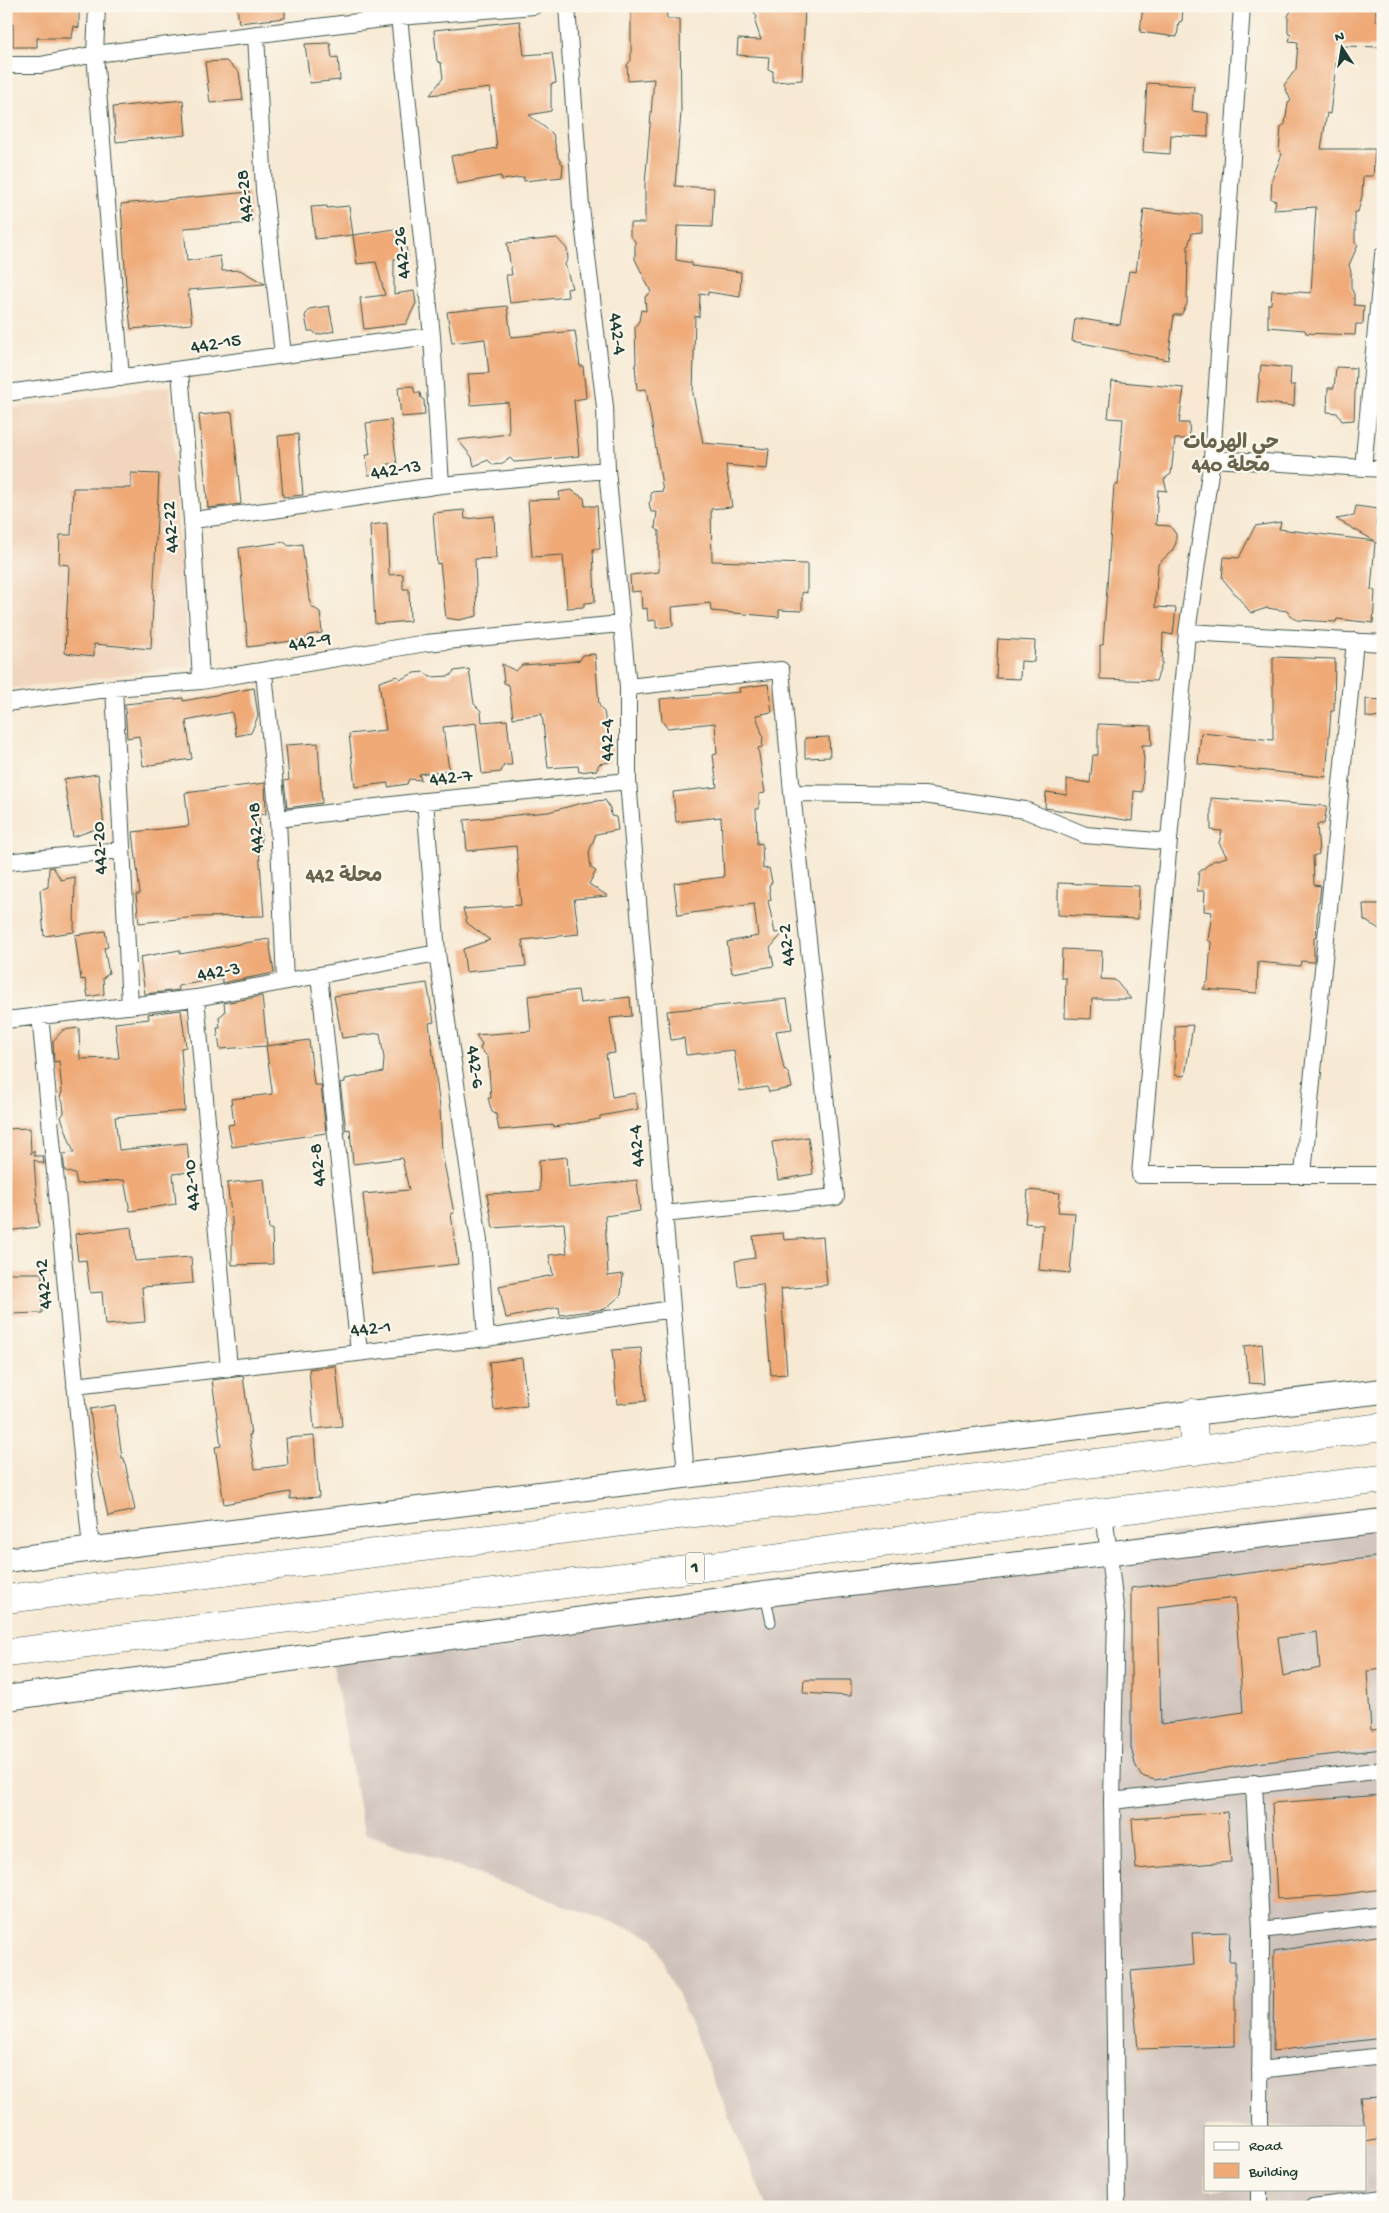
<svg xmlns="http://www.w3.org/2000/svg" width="1389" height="2213" font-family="'Gochi Hand','Playpen Sans Arabic',sans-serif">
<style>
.built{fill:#f1d5bd}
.industrial{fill:#cec1ba;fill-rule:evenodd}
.building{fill:#efaa78;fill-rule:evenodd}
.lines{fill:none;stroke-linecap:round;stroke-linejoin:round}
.service-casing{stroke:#3f574c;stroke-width:11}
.minor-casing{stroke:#3f574c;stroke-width:18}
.secondary-casing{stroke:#3f574c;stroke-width:26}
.trunk-casing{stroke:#3f574c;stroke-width:29}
.service{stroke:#fff;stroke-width:9}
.minor{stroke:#fff;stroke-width:16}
.secondary{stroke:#fff;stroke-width:24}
.trunk{stroke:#fff;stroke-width:28}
.labels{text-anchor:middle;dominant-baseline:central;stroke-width:4.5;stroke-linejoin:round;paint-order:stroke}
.shield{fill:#fbf7ec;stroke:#61756b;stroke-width:1}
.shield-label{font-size:18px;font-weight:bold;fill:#1f3d34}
.street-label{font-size:19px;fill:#1f3d34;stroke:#fbf7ec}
.neighbourhood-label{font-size:20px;font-weight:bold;fill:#68634c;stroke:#fbf7ec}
</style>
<rect width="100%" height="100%" fill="#fbf7ec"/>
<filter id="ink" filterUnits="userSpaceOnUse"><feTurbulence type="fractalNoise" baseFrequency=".02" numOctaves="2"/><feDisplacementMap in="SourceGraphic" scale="10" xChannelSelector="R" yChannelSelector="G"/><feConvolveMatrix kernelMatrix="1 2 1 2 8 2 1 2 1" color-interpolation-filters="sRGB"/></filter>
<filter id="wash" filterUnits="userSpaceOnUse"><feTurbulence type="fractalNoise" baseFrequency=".0096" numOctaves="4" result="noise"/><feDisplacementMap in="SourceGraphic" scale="20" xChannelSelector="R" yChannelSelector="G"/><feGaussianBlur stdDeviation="1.12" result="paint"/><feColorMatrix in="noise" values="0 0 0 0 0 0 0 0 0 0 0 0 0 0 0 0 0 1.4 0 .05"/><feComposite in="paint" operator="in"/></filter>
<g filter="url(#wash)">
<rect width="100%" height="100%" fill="#f7e9d3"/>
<!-- built -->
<path class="built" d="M170,386l9,156 10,124 -181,23 -2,-280z"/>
<!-- industrial -->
<path class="industrial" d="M1383,1509v698h-616l-113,-269 -290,-105 -35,-189 425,-60zM1205,2127h160v62h-160z"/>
<g id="blocks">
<!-- building -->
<path class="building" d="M6,6h73v22l-5,-2 -2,12h-35v9h-24v-23l-7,-1z
M237,6h48v12l-46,5z
M631,6h35l1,13h13l1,94 -6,73 39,2 -2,39 -35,-1 -1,34 16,3v3l49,6 -1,25 -32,-5v3l-8,-1 -1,23 -4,-1 -2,78 10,49 66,6 -2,20 -41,-4 6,42 -21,2 1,52 95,3v29l-5,-1v19l-23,-1v7l-68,-6 -1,-8 -38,4 1,19 -17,2v-8l-8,1 -1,-13 -5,1 -1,-18 -10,1 -1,-17 29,-3v-41l-4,-3 2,-16h-6l-2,-9 2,-3v-8l12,-1 -17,-102 -9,1 -2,-26h1l-1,-37 4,-6 2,-11 5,1 -1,-14 6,-5 -16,-33v-18l-5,-5v-13h15v-39l9,-105 -26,2 -1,-16 4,-5z
M751,6h54l-3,74 -29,2v-11l-5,-1 1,-13 -32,-2 1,-16 23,1 -6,-18 2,-5z
M1143,6h40l-1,15 -3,1 -2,15 -37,-5z
M1294,6h82v15h7v26l-44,-1 -1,1 -8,67 -3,-1 -6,36h54l-2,27h-10l-1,20 -4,16h-3v31l3,2 -9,20 2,7v16l3,6v11l10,1 -1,18h-7l-1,11 -49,-2 -1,-3 -37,-3v-23h3l1,-14 39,3 5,-86 -42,3 2,-9 -5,-2 1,-20 10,-25 -3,-3 2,-24 4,-3 3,-21 3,-2 -7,-16 12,-16 2,-27 -9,-1 2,-6 -3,-2v-17z
M520,21l4,34 28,-2 4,30 -5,1v27l-22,4 24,19 5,24 5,7 -1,12 -38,4v-4l-22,3 -1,-4 -44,8 -6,-28 46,-8 -7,-60 -60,7 13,-17 -2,-15 -4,-2 -3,-31z
M330,43l2,15 6,-1 2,23 -30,3 -5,-39z
M226,61l13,11 4,28 -33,3 -5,-41z
M1147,83l47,3 -2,25 16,2v24l-37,-2 -1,19 -27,-2z
M183,100l3,35 -70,7 -3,-35z
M249,192l3,31 -68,5 3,33 33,-5 2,15 18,-1 25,14 -77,6 4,34 -61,5 -5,-43 -5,-82z
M327,206v2l22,-2 4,29 49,-7 6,29 -14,2v35l20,-3 2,12 -10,21 -42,5 -4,-31 25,-3 -9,-33 -19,2 -4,-29 -38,4 -4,-32z
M1144,209l58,6v17l-10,1 -4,13 -1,58 -6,11h-7l-6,45 -96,-19 3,-23 45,7 9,-54 7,1z
M557,238l10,11 1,10 -3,5 7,24 -5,1 1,8 -58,6 -4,-28h6l-5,-32z
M329,306l5,25 -17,4 -4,-4h-5l-3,-15 4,-7z
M507,306l4,31 64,-6 5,35h3l3,32 -12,2 5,56 -51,5 -14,1 -4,-4 -9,6 -8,1 -5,-5 -14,6 -2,-9 -14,-17 51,-6 -1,-32 -37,3 -3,-31 21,-1 -4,-34 -33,4 -5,-31z
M1261,365l30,3 -1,17h5l-1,21 -37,-4z
M1336,367l20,1 -2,52 -12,1 -5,-8 -10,-1 1,-24h6z
M1112,381l72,7 -5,35h10l1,16h-15l-4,35 -7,5 3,12 -9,-1 -2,35 14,1 6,8v9l-4,8 -14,13 -3,43 21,1 -3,27 -10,-2 -1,31 -6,17 -56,-2v-34h3l11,-160h4l5,-66 -15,-1z
M413,386l2,7h5l1,5 3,2 1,15 -24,2 -3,-30z
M232,412l9,92 -33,4 -9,-93z
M391,420l6,44h-10l-5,9 -14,2 -2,-20h4l-4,-32z
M298,434l5,61 -20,2 -5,-61z
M131,473l28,1 -8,175 -57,-5v12l-29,-3 4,-88 -10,-1 1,-29h11l2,-47h58z
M571,490l13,8 1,8h12l3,43h-7l2,53 -10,1 -2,4 -16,1 -4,-53 -31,2 -4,-57 32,-1 -1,-7z
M1356,506l22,3 -2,16h7v21l-8,-4 -4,48 4,1 -2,32 -36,-4 -1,3 -39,-2 -6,-3 -4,-6 -20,-3 -16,5 -29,-35 2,-21 15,1 16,-32 26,-4 -2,7 96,12 -39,-22 18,-3z
M464,510l1,9 29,-3 2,42 -21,1 2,57 -18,4 -13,-2 -6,-55 -3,1 -4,-51z
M387,523l2,52 14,-1v15h6l1,32 -35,3 -5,-99z
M284,542l5,4 13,-2 7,55 2,7 9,6 2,21 -13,2 -2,4 -59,8 -9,-99z
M998,639l37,2 -1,21 -13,-1 -1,18 -24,-1z
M595,654l4,51 5,7 5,26h2l2,17h-5l1,7 -10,2 -2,6 -18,2 -1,-6 -30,2 -6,-54 -29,4 -4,-33 -5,-2 -2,-19 14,7 6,-6 45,-3 13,-2 3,-5z
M1273,657l62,2 -1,52h-3l-5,66 -128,-13 3,-31 72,7z
M469,669l5,35 7,7 1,11 25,-2 5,45h-8l-3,7 -19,2 -6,-51 -33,4 6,43 -30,4 2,6 -12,-1 -2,5 -19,3v-4l-33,4 -6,-53 37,-4 -7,-48 18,-6 4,3 13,-6 10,-1 6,5 20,-1 4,-5z
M768,684l4,28 -16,3 7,22 -1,10 -4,1 7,45 -6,1v15h-3l1,35 5,-1 1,26 6,-1 3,14 -3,4 2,14 -3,1 7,32 9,-1 -14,16 4,18 -42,7 -5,-31 31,-6 -4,-32 -76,11 -4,-32 50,-6 -3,-60 -45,5 -3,-30 44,-5 -4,-32 4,-1 -2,-31 -48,5 -5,-7 -2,-22 80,-7 -1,-4z
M254,688l4,28 -7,17 -15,3 -4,-24 -46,9 6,38 -49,7 -4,-30 -12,2 -2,-34 58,-6v3z
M1366,699l17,1v18l-17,-1z
M1098,724l53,2 1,19h-10l2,14 -2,33 -8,-1 -2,30 -87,-13 1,-16 21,3v-16l23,4 3,-28h5z
M829,737l1,20 -25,1v-20z
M318,743l4,60 -35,5 -3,-27 5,-1 -3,-35z
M98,774l6,52 -31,11 -9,-58z
M265,783l1,31 -7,1 3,34 -3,1 5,66 -67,1 -58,6 -3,-29h4l-7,-62 56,-6 -4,-33z
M1211,798l116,8 -3,18h-7l2,30 -6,2 1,29 7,1 -2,16h-1l-2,35h-2v25l-13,-1 -1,5 -42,-4 -1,31 -54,-4 5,-8 3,-39 -3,-2 4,-28 -8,-1 1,-20h-8l2,-19 14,-11 14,-4 -8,-14 3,-12 -11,-1z
M605,800l5,8 1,8 5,1 2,13 -22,4 -7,18 2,16 5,3 -7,13 19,12 -34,3 5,35 -57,6 4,26 -60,6 -3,-23 27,-9 -23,-17 -4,-14 58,-4 -5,-59 -49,5 -3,-31 84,-8 34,-9z
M53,867l8,13 14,-3 -1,55 -30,4 -4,-46 8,-3 1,-19z
M1058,883l81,3 -1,33 -80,-4z
M1363,904h20v27l-19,-11z
M105,931l3,16 -4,1 5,25 -6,5 1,16 -16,3 -3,-18 -4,1 -6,-45z
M269,939l5,34 -52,10v-5l-44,8 1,4 -34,4 -5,-37 40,-7v4z
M1062,949l40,2 -1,28 14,1 16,19h-39l-1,20 -26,-1 1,-40h-5z
M427,983l7,39 -5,1 11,85 2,45 12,60 -3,1 7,50 -86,10 -9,-80 46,-4 -7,-32 -49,6 -3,-35 -4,1 -6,-47 5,-1v-3l38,-7 1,-14 -4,-25 -38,5 -8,-42z
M578,990l2,13 50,-6 2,19 -22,2 5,35 -9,1 6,43 23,-4 3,16 -38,7v3l-46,8 -1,-2 -54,5 -3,-16 -4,-2 -4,-14h3l-3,-41 -8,-8 2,-5 -6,-9 55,-4 -3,-35z
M262,996l5,50 42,-6 5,45h7l5,48 -94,14 -4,-22 6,-1 -3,-25 41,-5v-4l-6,-44 -46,3 -3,-21h3l-1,-11 6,-5 -1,-9z
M787,999l5,30 -16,2 8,38 5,5 3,14 -23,4 -2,-5 -27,4 -6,-41 -48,5 -2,-17 -13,2 -4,-29z
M181,1010l5,37 -5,1 4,63 -70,6 4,33 68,-7 3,29 -17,2 3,30 -46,7 -6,-31 -47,4 -2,-10 -10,-3 -2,-17 11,-1 -13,-36 3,-4 -1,-11 -3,-5 2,-5 -3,-31 -5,1 -1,-21 10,-11 16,-2 1,31 39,-1 -4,-35 34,-4 -1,-5z
M1193,1025l-8,51 -10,-1v-49z
M30,1128l1,26 3,-3v5h9l1,8 -10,-4 5,67 -33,4v-102z
M808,1137l5,37 -35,6 -6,-38z
M567,1157l2,31 68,-8 3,31 -35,5 3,60 15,-2 -2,21 -16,14 -45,6 -1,-8 -53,11 -7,-32 54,-11 -4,-20 18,-2 -3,-30 -71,5 -6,-34 53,-3 -1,-31z
M264,1179l5,50h3l1,35 -41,1v-45l-5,-37z
M1028,1190l32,3 -2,19 17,1 -5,60 -31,-3 4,-45 -18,-2z
M131,1227l4,34 56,-4 2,26 -51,4 3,35 -40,3 -3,-33 -12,1 -4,-33 -8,1 -3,-27z
M783,1233l1,7 39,-3 4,48 -46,4 6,85 -16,1 -8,-91 -25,2 -3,-25 20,-3 -2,-22z
M6,1273h36v40l-36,1z
M1262,1344l3,40 -16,-1 -5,-37z
M641,1348l5,53 -29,3 -5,-54z
M522,1358l5,48 -33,4 -5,-48z
M336,1366l6,60 -28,3 -5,-60z
M243,1376l8,59h-2l6,34 33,-4 -2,-27 28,-2 5,61 -29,2v-7l-66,12 -9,-57 6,-1 -9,-66z
M115,1405l7,53h2l11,52 -27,6 -11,-52 -7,-55z
M1383,1556v113l-16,2 4,59 12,-1v20l-127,14 -101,17 -14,-4 -6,-12 -4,-17v-159zM1235,1598l8,114 -82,12 -3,-117zM1317,1632l3,36 -37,8 -5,-38z
M804,1680h47v16l-48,-3z
M1383,1795v94l-44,6 -62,4 -5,-96z
M1227,1812l4,50 -95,7 -4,-50z
M1230,1932l-1,29h6v85l-97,3 -7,-78 63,-6 -2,-32z
M1383,1935v103l-110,13 1,-100z
M1383,2097v42l-18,3v-15l-5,-29z"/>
</g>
</g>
<g filter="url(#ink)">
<use href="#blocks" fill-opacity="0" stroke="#3f574c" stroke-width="1"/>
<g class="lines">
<defs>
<path id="service" d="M765,1595l6,27"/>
<path id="minor" d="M97,6l-2,48 26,324
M567,6l14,201 24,200 2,63 21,217v94l58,694
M1242,6l-30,453 -25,173 -47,543h243
M399,17l33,319 9,149
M256,34l8,156 19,164
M6,65h35l54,-11 304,-37 135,-11
M180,371l12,149 9,161
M6,393c142,-19 284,-40 426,-57
M1212,459l171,10
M1363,468l20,-213
M192,520l81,-10 168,-25 166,-15
M1187,632l196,11
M264,672l14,147 7,162
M628,687l153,-17 11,123 44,404 -173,17
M114,688l16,318
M6,703l108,-15 87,-7 225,-38 194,-19
M792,793l132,2 101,15 60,25 84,7
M425,801l12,152 42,288 7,97
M278,819l147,-18 203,-20
M6,862l115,-12
M319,975l40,377
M196,998l33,370
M40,1015l51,534
M6,1020l190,-22 241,-45
M1303,1174l52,-533
M75,1386l411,-48 185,-29
M1104,1512l12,104 -4,185 5,406
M1254,1783l7,147 -1,197
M1112,1801l271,-31
M1261,1930l122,-15
M1260,2070l123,-14
M1259,2207v-18
M1313,2207l70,-9"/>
<path id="secondary" d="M6,1560l1186,-147 191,-22
M6,1698l759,-104 618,-73"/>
<path id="trunk" d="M1192,1413l3,38
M6,1599l1377,-172
M6,1653l754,-93 344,-48 279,-33"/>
</defs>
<!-- service casing -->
<use href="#service" class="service-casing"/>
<!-- minor casing -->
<use href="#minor" class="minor-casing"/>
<!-- secondary casing -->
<use href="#secondary" class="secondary-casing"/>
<!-- trunk casing -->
<use href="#trunk" class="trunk-casing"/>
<!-- service -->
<use href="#service" class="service"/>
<!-- minor -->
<use href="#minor" class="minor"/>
<!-- secondary -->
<use href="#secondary" class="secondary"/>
<!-- trunk -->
<use href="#trunk" class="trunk"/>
</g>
</g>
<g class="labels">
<!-- shield labels -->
<rect class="shield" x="686" y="1552.5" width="18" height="31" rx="4"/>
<g class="shield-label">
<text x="695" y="1568">1</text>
</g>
<!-- street labels -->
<g class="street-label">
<text transform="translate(246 196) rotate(-95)">442-28</text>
<text transform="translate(403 253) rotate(-96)">442-26</text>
<text transform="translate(616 334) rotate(83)">442-4</text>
<text transform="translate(216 345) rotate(-9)">442-15</text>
<text transform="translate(396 471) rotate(-9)">442-13</text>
<text transform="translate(172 527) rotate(-94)">442-22</text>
<text transform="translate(310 643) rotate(-10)">442-9</text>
<text transform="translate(608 740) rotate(-90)">442-4</text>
<text transform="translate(451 779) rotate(-6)">442-7</text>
<text transform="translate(257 828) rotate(-94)">442-18</text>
<text transform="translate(101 848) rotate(-93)">442-20</text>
<text transform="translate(788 945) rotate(-96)">442-2</text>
<text transform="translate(219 973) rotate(-10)">442-3</text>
<text transform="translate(474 1067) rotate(82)">442-6</text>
<text transform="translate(638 1146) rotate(-95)">442-4</text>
<text transform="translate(319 1165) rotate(-96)">442-8</text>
<text transform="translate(193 1185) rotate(-95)">442-10</text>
<text transform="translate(45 1284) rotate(-95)">442-12</text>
<text transform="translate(371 1330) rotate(-6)">442-1</text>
</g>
<!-- neighbourhood labels -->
<g class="neighbourhood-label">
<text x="1231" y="444">حي الهرمات<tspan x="1231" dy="23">محلة 440</tspan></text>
<text x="344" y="877">محلة 442</text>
</g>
</g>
<!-- margin -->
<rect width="1389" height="2213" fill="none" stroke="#fbf7ec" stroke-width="25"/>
<!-- legend -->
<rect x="1204" y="2126" width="162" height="65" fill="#fbf7ec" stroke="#a3ada2"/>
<rect x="1214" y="2142" width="25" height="8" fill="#ffffff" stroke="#a3ada2"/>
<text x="1249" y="2150" font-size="15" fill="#1f3d34">Road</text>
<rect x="1214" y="2163" width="25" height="15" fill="#efaa78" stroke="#a3ada2"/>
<text x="1249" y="2176" font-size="15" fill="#1f3d34">Building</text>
<!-- north arrow -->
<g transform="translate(1342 48) rotate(348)" stroke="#fbf7ec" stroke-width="4" paint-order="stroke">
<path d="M0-4L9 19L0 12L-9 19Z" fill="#1f3d34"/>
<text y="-8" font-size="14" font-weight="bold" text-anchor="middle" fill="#1f3d34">N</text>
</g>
</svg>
